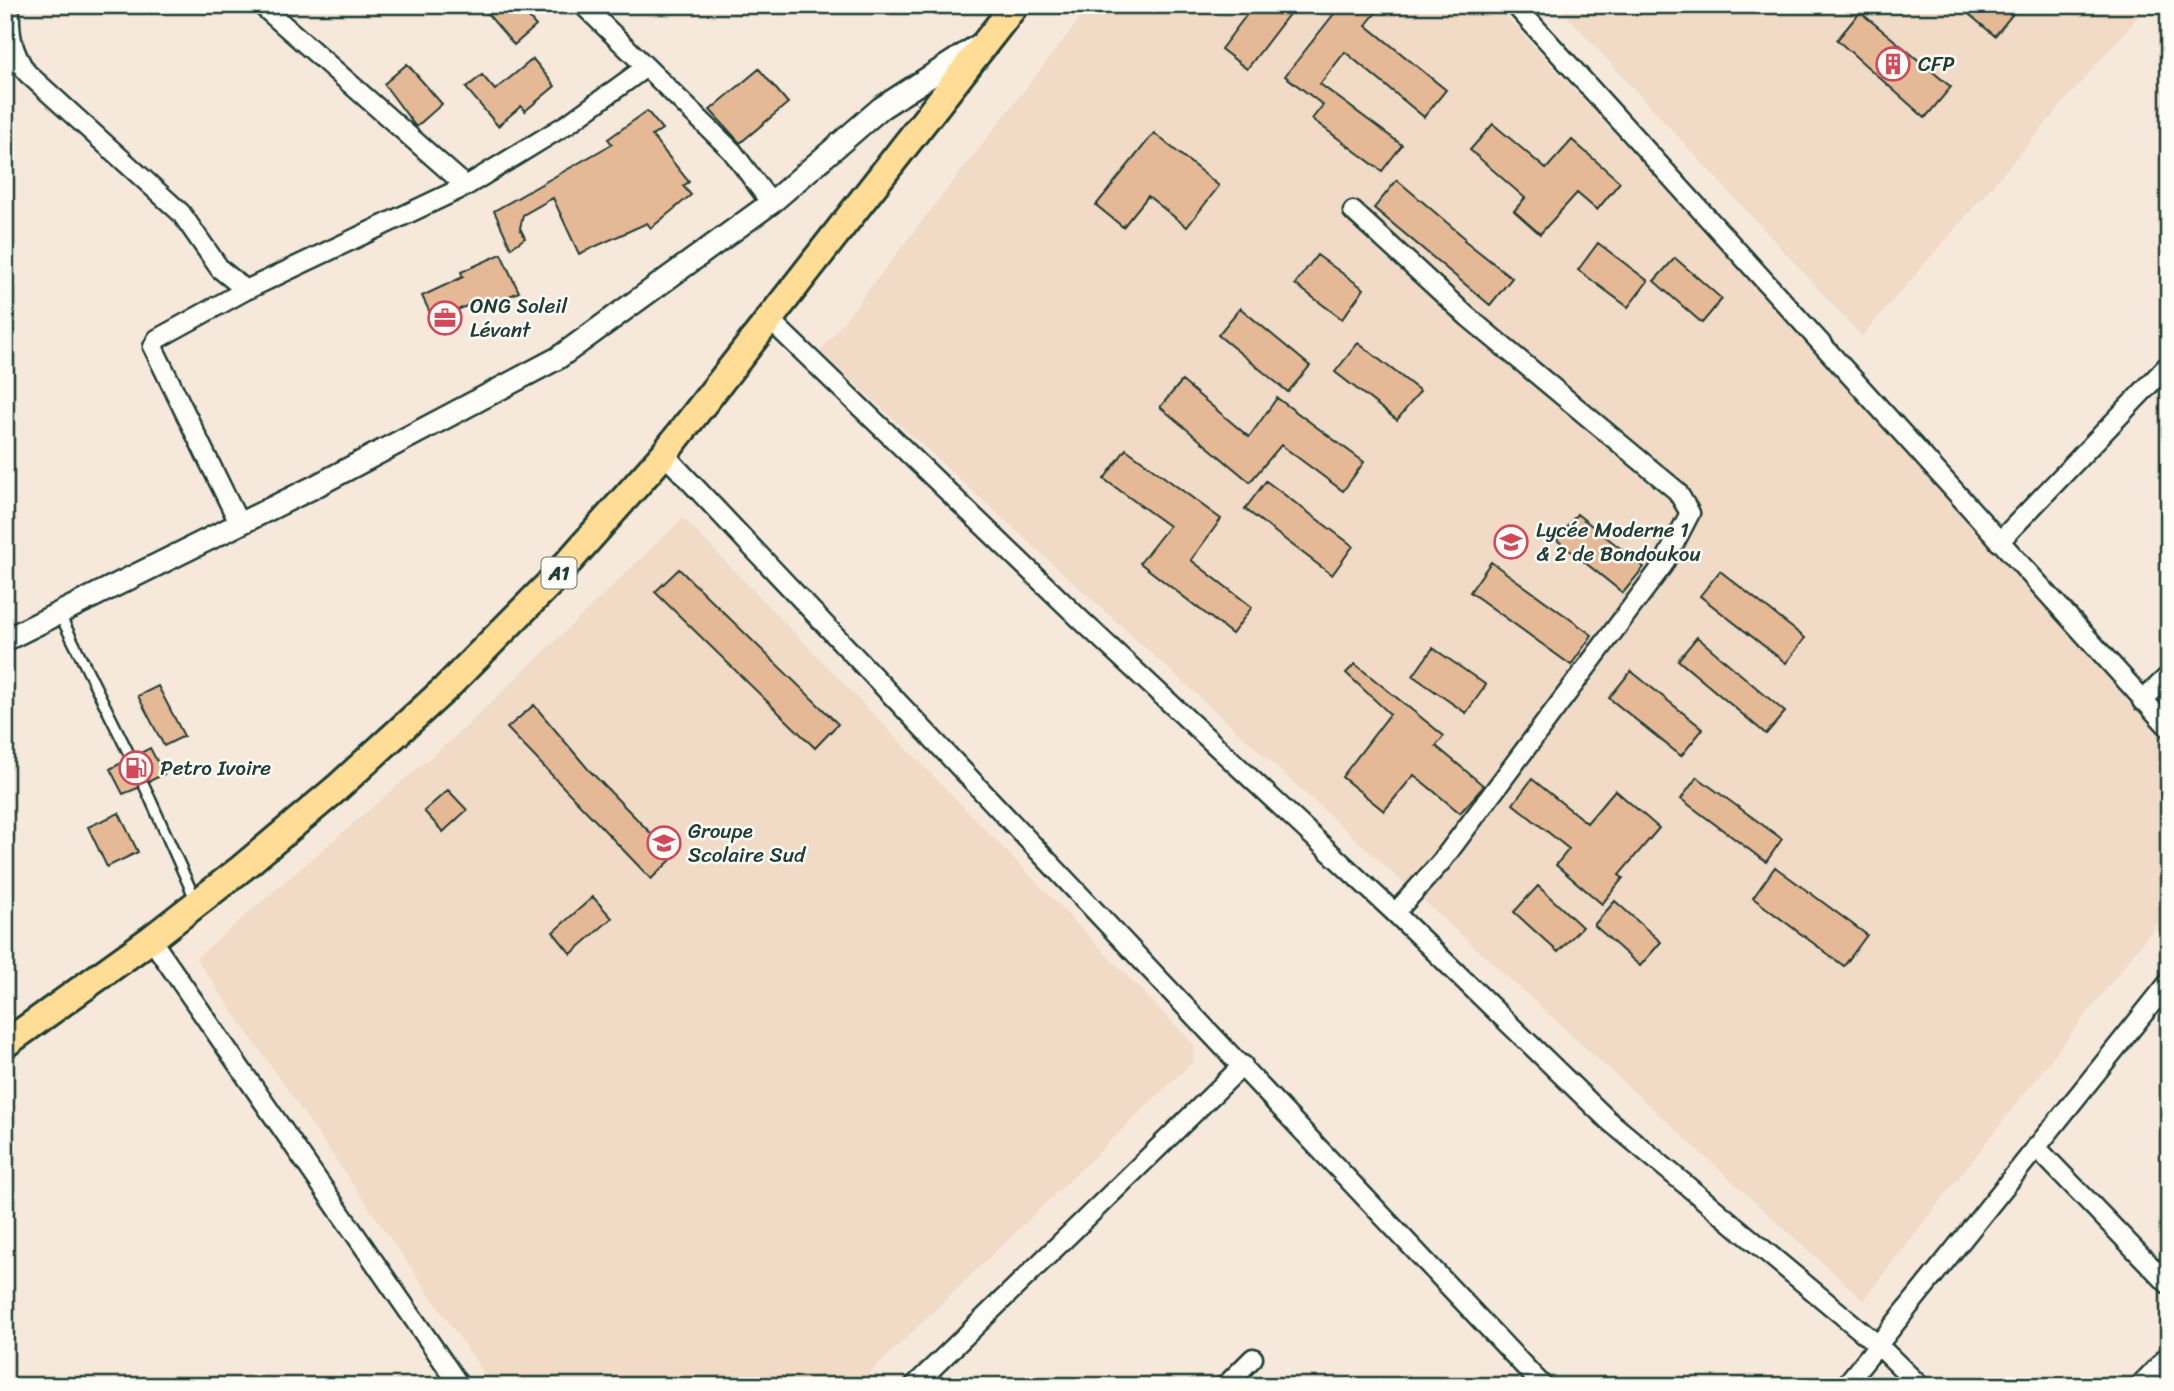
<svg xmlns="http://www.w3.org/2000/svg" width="2174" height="1391" font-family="Sriracha,sans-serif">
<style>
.built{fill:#f1dac6}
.building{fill:#e6b996;stroke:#1f3d34;stroke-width:2}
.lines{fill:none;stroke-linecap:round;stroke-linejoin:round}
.service-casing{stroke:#1f3d34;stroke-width:14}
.minor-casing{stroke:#1f3d34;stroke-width:23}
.tertiary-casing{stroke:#1f3d34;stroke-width:26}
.primary-casing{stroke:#1f3d34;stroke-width:32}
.service{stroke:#fdfcf7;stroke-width:9}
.minor{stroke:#fdfcf7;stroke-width:18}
.tertiary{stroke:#fdfcf7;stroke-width:21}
.primary{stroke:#ffdd96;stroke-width:26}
.labels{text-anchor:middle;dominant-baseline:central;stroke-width:5;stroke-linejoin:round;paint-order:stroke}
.shield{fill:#fdfcf7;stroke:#62766e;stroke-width:2}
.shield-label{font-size:19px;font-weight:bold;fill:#1f3d34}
.poi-label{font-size:21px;fill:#1f3d34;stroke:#fdfcf7;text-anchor:start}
</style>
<rect width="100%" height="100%" fill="#f6e8da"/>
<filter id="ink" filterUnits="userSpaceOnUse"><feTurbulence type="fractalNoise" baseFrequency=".0143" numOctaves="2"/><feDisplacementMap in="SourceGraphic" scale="14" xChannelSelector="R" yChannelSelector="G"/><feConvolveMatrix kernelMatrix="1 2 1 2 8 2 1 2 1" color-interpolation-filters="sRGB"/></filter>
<g filter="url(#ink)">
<!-- built -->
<path class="built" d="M1091,5h405l673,728v175l-306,392 -1043,-948z
M1557,5h591l-286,331z
M683,518l511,527 -1,16 -337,325h-363l-297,-428 269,-230z"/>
<!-- building -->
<path class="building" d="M480,5h38l18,21 -22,19z
M1254,5h42l-49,64 -26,-20z
M1341,5h41l-16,20 80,65 -22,27 -79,-65 -25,32 82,61 -20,26 -70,-52 11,-14 -38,-29z
M1958,5h62l-25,31z
M1860,12l91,75 -26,31 -88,-78z
M533,59l22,27 -30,25 -4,-5 -23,20 -32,-38 16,-13 13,15z
M407,64l35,40 -26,23 -32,-43z
M759,69l29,34 -48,40 -30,-33z
M647,111l15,18 -10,7 37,46 -6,4 8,9 -40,33 -4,-5 -68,31 -26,-56 -30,17 -3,13 5,10 -14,10 -17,-37 118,-67 -4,-5z
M1493,124l53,45 26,-29 48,42 -23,28 -20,-17 -37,41 -26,-23 11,-13 -55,-48z
M1154,133l65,53 -32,41 -39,-31 -25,31 -27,-22z
M1397,180l68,58 -1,2 48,38 -22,27 -116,-97z
M1598,243l50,38 -20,26 -50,-37z
M501,254l18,38 -28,12 -2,-3 -12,6 -2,-5 -41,19 -12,-25 41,-19 -2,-5z
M1317,255l47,34 -22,30 -47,-35z
M1675,258l47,41 -20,24 -48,-42z
M1240,308l70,58 -22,26 -70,-57z
M1358,343l62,48 -23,29 -62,-48z
M1182,381l67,56 28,-39 87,64 -21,29 -62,-46 -31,37 -90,-75z
M1126,449l95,70 -30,41 61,47 -20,27 -92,-71 29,-37 -65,-47z
M1266,481l87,65 -21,29 -87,-66z
M1577,514l67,53 -21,26 -66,-53z
M1491,562l101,73 -21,30 -101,-73z
M679,569l159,155 -23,24 -160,-156z
M1720,571l85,67 -19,25 -86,-67z
M1697,637l88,75 -19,22 -88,-74z
M1433,648l53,37 -20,28 -53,-37z
M1355,664l89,72 -8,10 48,40 -24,27 -46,-38 -30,36 -42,-34 48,-63 -44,-41z
M1631,671l72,58 -22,27 -72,-58z
M158,686l26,50 -20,10 -26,-50z
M534,705l54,64 86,88 -23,22 -144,-151z
M150,748l14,26 -14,7 -9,-2 -3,9 -15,6 -13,-25 15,-8 10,3 2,-9z
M1697,777l85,62 -16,23 -85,-63z
M1532,779l55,44 28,-33 44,38 -40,47 4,3 -21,26 -46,-39 13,-16 -56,-45z
M448,790l19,20 -24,22 -19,-21z
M119,813l19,39 -31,15 -19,-40z
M1775,867l92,68 -23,31 -91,-68z
M1538,886l44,41 -24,25 -44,-40z
M593,897l19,21 -41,36 -18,-22z
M1615,901l46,41 -21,24 -46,-41z"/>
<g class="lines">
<defs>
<path id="service" d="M59,613l72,145
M144,785l52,116"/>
<path id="minor" d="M10,5c-1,28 1,45 17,68l154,140 39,56 26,21 -89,49 -4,8 86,176
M261,5l205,181
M583,5l149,146 39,52
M1515,5l654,723
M1353,211l115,106 209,174 13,22 -27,52 -222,297 -46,51
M246,290l220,-104 103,-63 77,-56
M770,320l311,300 314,293 213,207 270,225 42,41
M664,454l879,932
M1999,542l170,-178
M2142,701l27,-26
M151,939l309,447
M2036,1147l133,138
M914,1386l329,-321
M1225,1386l28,-28
M1845,1386l324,-404
M2139,1386l30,-31"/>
<path id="tertiary" d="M5,640l307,-152 246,-130 213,-155 110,-95 98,-63"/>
<path id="primary" d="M5,1044l146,-105 91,-71 95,-80 108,-99 104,-105 115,-130 351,-449"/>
</defs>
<!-- service casing -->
<use href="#service" class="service-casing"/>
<!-- minor casing -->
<use href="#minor" class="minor-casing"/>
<!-- tertiary casing -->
<use href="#tertiary" class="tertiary-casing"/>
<!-- primary casing -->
<use href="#primary" class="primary-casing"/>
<!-- service -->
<use href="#service" class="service"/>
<!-- minor -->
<use href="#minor" class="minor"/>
<!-- tertiary -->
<use href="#tertiary" class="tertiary"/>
<!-- primary -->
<use href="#primary" class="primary"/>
</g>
</g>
<!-- icons -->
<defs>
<symbol id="building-ring" viewBox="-11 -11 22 22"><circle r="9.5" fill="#fdfcf7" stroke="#d1495b" stroke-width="1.5"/><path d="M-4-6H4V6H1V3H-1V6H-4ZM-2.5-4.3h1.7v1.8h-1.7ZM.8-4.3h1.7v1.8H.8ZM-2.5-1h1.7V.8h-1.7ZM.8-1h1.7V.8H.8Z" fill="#d1495b"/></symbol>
<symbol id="office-ring" viewBox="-11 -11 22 22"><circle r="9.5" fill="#fdfcf7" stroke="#d1495b" stroke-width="1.5"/><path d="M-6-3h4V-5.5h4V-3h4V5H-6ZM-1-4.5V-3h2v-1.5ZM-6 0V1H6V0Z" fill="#d1495b"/></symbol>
<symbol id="school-ring" viewBox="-11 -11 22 22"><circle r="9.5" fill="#fdfcf7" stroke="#d1495b" stroke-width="1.5"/><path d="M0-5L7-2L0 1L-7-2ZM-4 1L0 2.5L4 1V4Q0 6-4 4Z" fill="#d1495b"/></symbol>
<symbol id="fuel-ring" viewBox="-11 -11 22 22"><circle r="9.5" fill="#fdfcf7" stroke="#d1495b" stroke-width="1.5"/><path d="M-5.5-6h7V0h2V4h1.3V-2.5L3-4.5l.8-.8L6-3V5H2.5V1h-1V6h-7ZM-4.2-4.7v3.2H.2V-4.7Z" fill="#d1495b"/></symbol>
</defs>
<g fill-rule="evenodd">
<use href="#building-ring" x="1874" y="45" width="38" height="38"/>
<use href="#office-ring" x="426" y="299" width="38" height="38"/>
<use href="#school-ring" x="1492" y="523" width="38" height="38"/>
<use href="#fuel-ring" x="117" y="749" width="38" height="38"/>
<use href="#school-ring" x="645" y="824" width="38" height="38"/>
</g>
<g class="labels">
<!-- shield labels -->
<rect class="shield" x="541.5" y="557.5" width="35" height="31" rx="5"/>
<g class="shield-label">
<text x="559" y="573">A1</text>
</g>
<!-- poi labels -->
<g class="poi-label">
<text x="1918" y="64">CFP</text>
<text x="470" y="306">ONG Soleil<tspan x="470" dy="24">Lévant</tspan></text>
<text x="1536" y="530">Lycée Moderne 1<tspan x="1536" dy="24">&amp; 2 de Bondoukou</tspan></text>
<text x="160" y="768">Petro Ivoire</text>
<text x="688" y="831">Groupe<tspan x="688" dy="24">Scolaire Sud</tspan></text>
</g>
</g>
<!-- margin -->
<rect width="2174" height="1391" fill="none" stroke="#fdfcf7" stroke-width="28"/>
<rect x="14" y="14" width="2146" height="1363" fill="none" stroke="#1f3d34" stroke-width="2.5" filter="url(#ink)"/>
</svg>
